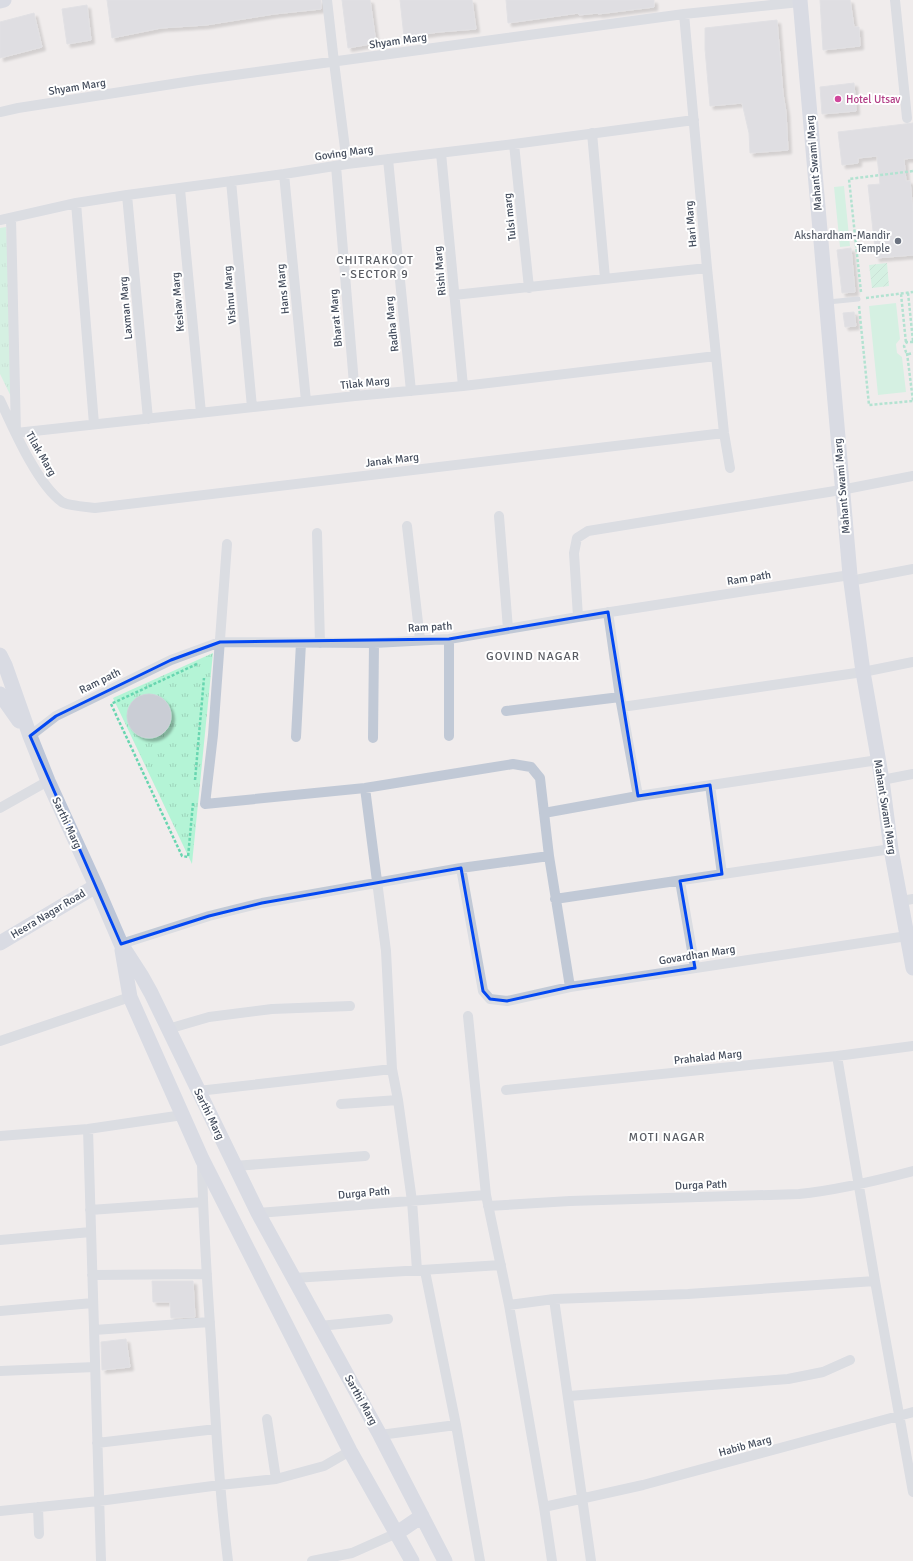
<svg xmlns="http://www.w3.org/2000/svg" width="913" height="1561" font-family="Signika,sans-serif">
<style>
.grass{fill:#b4f4d6}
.park{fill:url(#park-tufts)}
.garden{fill:url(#garden-furrows)}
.building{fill:#cacdd5;stroke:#cfd1d9;filter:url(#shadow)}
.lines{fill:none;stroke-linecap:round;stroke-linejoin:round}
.path{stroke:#68d6b0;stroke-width:2.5;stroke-dasharray:3 2;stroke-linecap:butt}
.lane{stroke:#c1c9d6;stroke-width:5}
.street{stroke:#c1c9d6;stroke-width:10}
.secondary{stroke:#bcc6d8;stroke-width:15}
.marked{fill:none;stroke:#0348f2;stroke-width:3;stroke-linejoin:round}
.hotel-dot{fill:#d1479c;stroke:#fff;stroke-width:1.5}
.worship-dot{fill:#6b7280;stroke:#fff;stroke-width:1.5}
.labels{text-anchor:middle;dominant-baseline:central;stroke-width:4;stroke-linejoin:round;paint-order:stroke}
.street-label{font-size:11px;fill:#434c5c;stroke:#fff}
.hotel-label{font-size:11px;fill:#b23c85;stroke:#fff;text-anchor:start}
.worship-label{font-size:11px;fill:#5b616d;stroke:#fff;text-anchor:end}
.neighbourhood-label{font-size:12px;letter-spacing:1px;fill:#585b62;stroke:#fff}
</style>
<defs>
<pattern id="park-tufts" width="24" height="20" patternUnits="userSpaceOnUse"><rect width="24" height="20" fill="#b4f4d6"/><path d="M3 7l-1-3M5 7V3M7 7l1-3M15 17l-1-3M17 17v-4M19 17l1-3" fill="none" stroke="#9cd3ba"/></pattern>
<pattern id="garden-furrows" width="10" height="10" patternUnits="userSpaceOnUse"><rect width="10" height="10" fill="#b4f4d6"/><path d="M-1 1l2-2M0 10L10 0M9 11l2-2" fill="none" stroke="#9cd3ba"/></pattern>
<filter id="shadow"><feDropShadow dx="3.5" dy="3.5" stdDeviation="1" flood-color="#0004"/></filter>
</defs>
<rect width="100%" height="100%" fill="#f0ecec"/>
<!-- grass -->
<path class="grass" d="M844,186l6,60 -10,1 -6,-60z
M896,303l4,36 -4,5 1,9 5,4 4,35 -28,3 -9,-89z"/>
<!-- park -->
<path class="park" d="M6,227l14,188 -20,-41v-146z
M213,653l-21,211 -79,-166z"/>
<!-- garden -->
<path class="garden" d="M887,263l2,23 -17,2 -3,-23z"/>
<!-- building -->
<path class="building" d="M107,0h214v9l-47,5 -68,11 -45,3 -49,10z
M342,0h28l6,43 -28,5z
M400,0h72l4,29 -37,3 -35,5z
M506,0h148v7l-56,7v-1l-19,2v-2l-71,10z
M820,0h30l4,27h5l1,19 -37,4z
M87,5l4,35 -24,4 -5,-35z
M34,13l8,34 -42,11v-36z
M777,20l6,74 3,18 2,38 -38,3 -1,-20 -7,-30 -32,3 -5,-57v-21z
M854,83l2,28 -34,3 -2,-27z
M913,123v35l-9,1 2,22h4l3,31v43l-37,3 -8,-73 12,-1 -3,-28 -19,2v5l-16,2 -4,-33z
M851,248l4,44 -13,1 -5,-43z
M854,312l2,14 -11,1 -2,-14z
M127 716a22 22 0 1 1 44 0a22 22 0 1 1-44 0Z
M152,1281h41l2,36 -24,1 -1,-16h-17z
M126,1339l4,28 -28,3 -1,-28z"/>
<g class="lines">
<!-- path -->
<path class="path" d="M861,292l-12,-113 64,-8
M908,293l5,48
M901,294l5,49
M866,298l47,-6
M859,306l10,99 44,-4
M913,342h-6l-3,4 2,6 3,2 4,-1
M907,353l6,48
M195,780l9,-102
M193,803l-5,54 -6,-1 -71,-152 86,-40"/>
<!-- lane -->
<path class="lane" d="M828,302l30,-3"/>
<!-- street -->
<path class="street" d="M327,0l7,62 13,102
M895,0l12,118
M684,14l23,254 17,165 6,35
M0,112l18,-4 180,-28 486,-66 116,-12
M592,133l13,145
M514,144l15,144
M441,153l22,233
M388,159l23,232
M336,166l19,230
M284,174l22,227
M231,181l21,226
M180,189l21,224
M127,195l21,224
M76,203l18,221
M11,218l5,215 339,-37 108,-10 253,-30
M0,220l76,-17 51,-8 157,-21 63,-10 167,-20 180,-24
M454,295l253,-27
M0,400c13,28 37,84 62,102 6,4 26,5 33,6l629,-75
M499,516l9,113
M407,526l13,114
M317,533l3,110
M227,544l-14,191 -8,69 160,-16 148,-24 18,3 9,11 9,78 21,131
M850,581l63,-12
M608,612l12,85 18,99
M578,617l-4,-64 3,-15 11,-7 253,-41 72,-14
M622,707l241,-35 50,-10
M506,711l114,-14
M30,736l26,-20 115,-56 49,-18 154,1 75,-4 129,-22 272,-42
M449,736v-97
M296,737l5,-94
M373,738l1,-95
M882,780l31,-6
M710,785l12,89
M365,788l21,163 6,118 6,31 14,101 5,69
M0,808l48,-27
M544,813l94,-17 240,-36
M461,868l22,123 7,8 17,2 63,-14 337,-51
M680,881l15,87
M555,899l336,-50
M901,901l12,-2
M121,944l88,-28 53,-13 199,-35 88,-12
M468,1016l18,179
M168,1029l41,-12 63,-8 78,-3
M0,1041l130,-44
M837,1056l38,225 38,211
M506,1090l331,-34 76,-10
M198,1091l194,-22
M341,1104l57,-4
M88,1129l13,432
M0,1136l88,-7 95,-14
M202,1164c1,59 5,117 9,176 4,74 8,148 17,221
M235,1166l130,-10
M488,1206l82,-5 229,-7c39,-4 76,-13 114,-23
M90,1210l113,-8
M258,1213l228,-18 23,110 35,202 8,54
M0,1240l91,-8
M425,1271l31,154 24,136
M92,1275l115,-1
M294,1278l207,-13
M554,1299l37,262
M509,1305l45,-6 134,-5 187,-13
M0,1311l93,-8
M320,1326l68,-7
M94,1330l116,-8
M0,1371l95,-4
M569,1396l219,-17 35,-7 27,-12
M267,1419l9,60
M380,1435l76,-10
M97,1443l119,-14
M38,1507l1,27
M544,1507l99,-22 270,-73
M0,1511l99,-10 121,-16 56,-6 48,-13 26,-15
M312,1561l40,-8 45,-20"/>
<!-- secondary -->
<path class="secondary" d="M800,0l50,575 13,97 19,108 9,69 22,119
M0,1l4,-1
M0,655l5,10 25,71 18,45 48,105 25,58 20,31 10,18 107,220 122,222 65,126
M0,694l19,27
M0,943l96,-57
M122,950l8,47 72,162 148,292 62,110
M397,1533l25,-17"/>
</g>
<!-- marked area -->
<path d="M0 0H913V1561H0ZM608,612l30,184 72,-11 12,89 -42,7 15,87 -125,19 -63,14 -17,-2 -7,-8 -22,-123 -199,35 -53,13 -88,28 -91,-208 26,-20 115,-56 49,-18 229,-3z" fill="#f0ecec" fill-opacity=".55" fill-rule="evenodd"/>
<path class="marked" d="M608,612l30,184 72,-11 12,89 -42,7 15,87 -125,19 -63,14 -17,-2 -7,-8 -22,-123 -199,35 -53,13 -88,28 -91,-208 26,-20 115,-56 49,-18 229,-3z"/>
<!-- markers -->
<circle class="hotel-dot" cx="838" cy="99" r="4"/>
<circle class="worship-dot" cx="898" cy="241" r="4"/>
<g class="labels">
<!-- street labels -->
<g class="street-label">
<text transform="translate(398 41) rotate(-8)">Shyam Marg</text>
<text transform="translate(77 87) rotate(-9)">Shyam Marg</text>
<text transform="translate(344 153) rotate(-8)">Goving Marg</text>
<text transform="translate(814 163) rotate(-95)">Mahant Swami Marg</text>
<text transform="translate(510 217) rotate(-96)">Tulsi marg</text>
<text transform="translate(691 224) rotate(-95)">Hari Marg</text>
<text transform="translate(440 271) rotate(-95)">Rishi Marg</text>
<text transform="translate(283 289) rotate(-96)">Hans Marg</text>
<text transform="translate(230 295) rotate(-95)">Vishnu Marg</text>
<text transform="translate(178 302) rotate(-95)">Keshav Marg</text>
<text transform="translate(126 308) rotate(-95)">Laxman Marg</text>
<text transform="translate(336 318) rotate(-95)">Bharat Marg</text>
<text transform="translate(392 324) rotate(-96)">Radha Marg</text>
<text transform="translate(365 383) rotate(-6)">Tilak Marg</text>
<text transform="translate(41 454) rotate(60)">Tilak Marg</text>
<text transform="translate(392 460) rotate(-7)">Janak Marg</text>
<text transform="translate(842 486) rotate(-95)">Mahant Swami Marg</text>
<text transform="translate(749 578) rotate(-9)">Ram path</text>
<text transform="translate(430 627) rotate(-3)">Ram path</text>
<text transform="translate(100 681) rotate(-26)">Ram path</text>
<text transform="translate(885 807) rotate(81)">Mahant Swami Marg</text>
<text transform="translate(67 823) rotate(65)">Sarthi Marg</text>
<text transform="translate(48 914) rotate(-31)">Heera Nagar Road</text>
<text transform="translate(697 955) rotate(-9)">Govardhan Marg</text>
<text transform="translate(708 1057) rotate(-6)">Prahalad Marg</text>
<text transform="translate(209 1114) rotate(64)">Sarthi Marg</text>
<text transform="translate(701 1185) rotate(-2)">Durga Path</text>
<text transform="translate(364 1193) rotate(-5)">Durga Path</text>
<text transform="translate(361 1400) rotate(61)">Sarthi Marg</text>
<text transform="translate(745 1446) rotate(-15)">Habib Marg</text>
</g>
<!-- hotel labels -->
<g class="hotel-label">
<text x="846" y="99">Hotel Utsav</text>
</g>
<!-- worship labels -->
<g class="worship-label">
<text x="890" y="235">Akshardham-Mandir<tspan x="890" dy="13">Temple</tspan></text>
</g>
<!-- neighbourhood labels -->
<g class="neighbourhood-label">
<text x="375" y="260">CHITRAKOOT<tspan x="375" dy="14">- SECTOR 9</tspan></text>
<text x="533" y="656">GOVIND NAGAR</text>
<text x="667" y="1137">MOTI NAGAR</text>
</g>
</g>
</svg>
